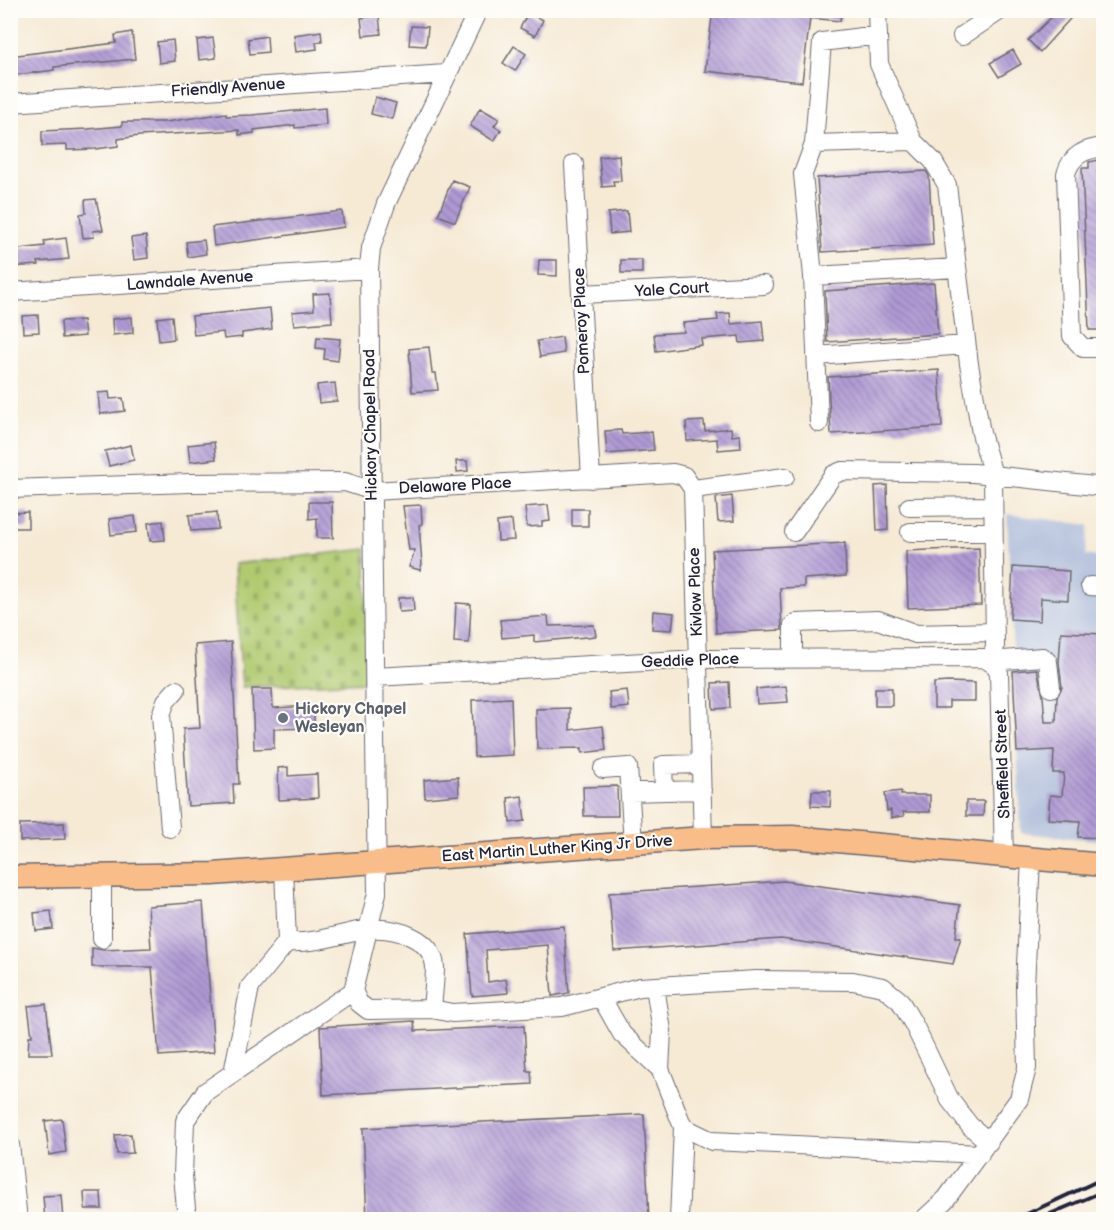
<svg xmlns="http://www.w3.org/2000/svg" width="1114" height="1230" font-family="'Balsamiq Sans',sans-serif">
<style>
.industrial{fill:#b9c5de}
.cemetery{fill:url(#cemetery-stones);stroke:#697656;stroke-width:1.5}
.building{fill:url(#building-back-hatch)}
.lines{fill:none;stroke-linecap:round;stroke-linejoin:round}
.minor-casing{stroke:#6c6871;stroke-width:20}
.major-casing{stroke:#6c6871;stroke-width:25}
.minor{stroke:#fff;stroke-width:18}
.major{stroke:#f8bd89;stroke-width:22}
.rail{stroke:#22223b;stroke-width:4}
.worship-dot{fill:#6b7280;stroke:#fdfcf7;stroke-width:2}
.labels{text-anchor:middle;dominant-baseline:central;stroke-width:4.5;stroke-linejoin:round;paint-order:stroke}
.street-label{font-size:16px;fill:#22223b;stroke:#fdfcf7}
.worship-label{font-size:16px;font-weight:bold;fill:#5b616d;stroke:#fdfcf7;text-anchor:start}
</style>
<defs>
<pattern id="cemetery-stones" width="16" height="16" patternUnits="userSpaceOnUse" patternTransform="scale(1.5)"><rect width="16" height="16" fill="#b0ca70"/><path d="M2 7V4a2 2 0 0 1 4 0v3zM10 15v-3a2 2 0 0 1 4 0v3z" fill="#97ad62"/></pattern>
<pattern id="building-back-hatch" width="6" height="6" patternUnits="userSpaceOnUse" patternTransform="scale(1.5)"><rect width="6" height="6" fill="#b09ad4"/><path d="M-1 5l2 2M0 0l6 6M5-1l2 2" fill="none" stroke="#8f7dad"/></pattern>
</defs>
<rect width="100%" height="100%" fill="#fdfcf7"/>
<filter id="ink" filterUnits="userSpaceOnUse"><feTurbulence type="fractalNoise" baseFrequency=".0167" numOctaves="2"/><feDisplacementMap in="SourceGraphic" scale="12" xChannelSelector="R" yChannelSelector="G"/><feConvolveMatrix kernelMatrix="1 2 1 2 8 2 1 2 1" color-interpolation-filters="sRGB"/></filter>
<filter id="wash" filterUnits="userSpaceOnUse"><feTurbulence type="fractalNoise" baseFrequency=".008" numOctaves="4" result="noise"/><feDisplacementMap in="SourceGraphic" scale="24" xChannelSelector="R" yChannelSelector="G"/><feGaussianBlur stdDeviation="1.35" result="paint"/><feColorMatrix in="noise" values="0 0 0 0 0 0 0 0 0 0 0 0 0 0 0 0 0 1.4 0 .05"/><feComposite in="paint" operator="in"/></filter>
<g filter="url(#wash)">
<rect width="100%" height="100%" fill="#f6ead5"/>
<!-- industrial -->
<path class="industrial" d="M1007,514l82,11 -4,30 18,3v283l-82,-8z"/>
<!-- cemetery -->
<path class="cemetery" d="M366,549l2,133 -126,5 -8,-123z"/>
<g id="blocks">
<!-- building -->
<path class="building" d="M713,10h129l-2,11 -30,-3 -8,64 -97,-11z
M1059,10h19l-38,42 -12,-12z
M528,13l15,7 -8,16 -15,-8z
M379,16l2,18 -18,2 -2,-18z
M411,26l17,1 -2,19 -17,-1z
M321,31l1,10 -6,1 1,7 -21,3 -2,-17z
M132,32l3,27 -81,8v3l-44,6v-20l106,-13 -1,-8z
M267,36l1,16 -18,2 -2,-15z
M213,38l3,20 -17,2 -2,-20z
M173,40l2,21 -16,2 -2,-21z
M514,46l12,8 -11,17 -12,-8z
M1013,50l8,14 -22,13 -9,-14z
M375,97l21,6 -4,16 -21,-5z
M325,108l1,17 -31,3v-3l-41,5v3l-15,2v-5l-100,6 -21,3v7l-23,3 -28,1v-5l-25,1v-15l46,-2 34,-3v-4h44l60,-9v3l26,-1z
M480,108l19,11 -5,7 7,4 -7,11 -24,-15z
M619,155l2,26h-8l1,5 -12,1 -3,-30z
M1104,159v171h-15l-7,-162h7v-6z
M926,171l3,5 4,69 -111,7 -5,-74z
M452,180l18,7 -15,35 -17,-7z
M96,199l7,31 -10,1 1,6 -11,1 -3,-24 6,-1 -1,-13z
M342,211l2,16 -130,19 -2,-19z
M627,211l2,21 -19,2 -2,-21z
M146,236l2,22 -14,2 -3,-22z
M66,238l3,21 -31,3 1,3 -29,2v-17l35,-4 -1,-5z
M204,240l2,14 -18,3 -2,-15z
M539,260h18v16l-19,-1z
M621,260h21v13h-21z
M934,283l4,51 -111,8 -2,-51z
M330,293l2,29 -38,3 -2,-13 22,-2 -1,-16z
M270,308l2,21 -30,4v4l-18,2 -1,-7 -29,3 -2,-19z
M730,313l1,11 31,-3 2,20 -24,2 -1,-7 -38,3 1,6 -46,6 -2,-17 30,-2 -1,-9 35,-3 -1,-6z
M38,315l1,17 -16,1 -1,-17z
M172,316l2,23 -15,2 -2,-23z
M132,317l1,16 -20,2 -1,-16z
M83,320l2,16 -23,2 -1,-17z
M317,337l23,2 -2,22 -14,-2 1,-10 -9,-1z
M562,337l2,16 -24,4 -3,-16z
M429,347l3,26h4l2,17 -26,2 -3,-43z
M939,370l3,57 -111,7 -3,-57z
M335,383l2,18 -18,2 -2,-18z
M109,392l1,7 13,-1 2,13 -25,3 -2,-21z
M704,421l1,10 26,-3 1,8 8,-1 1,13 -23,2 -1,-11 -30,2 -1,-19z
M621,430l1,4 30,-2 2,18 -47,4 -2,-23z
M214,442l2,17 -26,3 -2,-17z
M131,445l3,15 -25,6 -4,-15z
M456,461h11l1,10 -11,1z
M887,485l1,45 -11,1 -2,-45z
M732,496l2,25 -16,1 -2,-24z
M309,502h23l1,36h-16v-20l-8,1z
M421,505l1,19 -3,1 3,39 -2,6 -11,-3 6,-17h-6l-6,-44z
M548,505l2,16 -8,1v4l-15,1 -2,-20z
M572,509h16v17h-16z
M28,512v16h-18v-15z
M217,512l1,17 -27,2 -2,-16z
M135,516l2,16 -26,3 -2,-16z
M512,520l2,20 -16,1 -1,-19z
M163,521l2,19 -15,1 -2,-18z
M845,543l1,33 -42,3v8l-24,1 2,42 -66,3 -4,-83z
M979,548l2,57 -73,3 -2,-57z
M1013,567l56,4 -1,29 -27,-2 -1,23 -30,-2z
M413,597l1,14 -15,1 -1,-14z
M456,603l15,1 -2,39 -15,-1z
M653,611l21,2 -2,17 -20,-1z
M548,616l1,10 45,-1 2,11 -62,6v-7l-32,3 -2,-18z
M1061,632l43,2v204l-26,-1 2,-16 -32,-2 2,-24 12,1 2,-23h-11l1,-23 -37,2 -4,-81 24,-2 6,27 2,26h11l1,-25 5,-10 -3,-24z
M231,642l8,142h-6l1,19 -46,3 -5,-77 17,-1 -5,-83z
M729,682l1,26 -17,1 -1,-26z
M948,682l27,1v18h-26v7h-15v-25z
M786,686l2,16 -31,2 -1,-15z
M875,688h17v18h-17z
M252,689h20l1,19 41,-2v22l-40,1v19l-20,1z
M627,690l2,17 -18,2 -2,-17z
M511,698l2,57 -39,2 -2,-57z
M570,708v22l33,-4 3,24 -24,3v-5l-45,1 -1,-40z
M288,767v9l29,-2 1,24 -39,2 -1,-32z
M458,777l1,18 -34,3 -1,-18z
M617,786l1,30h-34l-1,-29z
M812,791h19l-1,16 -19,-1z
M901,791v4h29v17h-27l1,4 -13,2v-8l-4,1 -2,-18z
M522,796l3,25 -15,2 -2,-25z
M966,801h18l-1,15h-17z
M64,823l1,16 -45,2v-17z
M784,881l176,24 -4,32h5l-8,27 -172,-25 -167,12 -5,-58z
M203,902l11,150 -55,4 -7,-89h-60v-19l11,2 48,-2 -3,-42z
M51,911l2,18 -17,2 -2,-18z
M564,926l5,67 -17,3 -4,-51 -62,5 2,32 18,-3 2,14 -36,3 -5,-62z
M46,1004l6,50h-24l1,-18h3l-4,-30z
M414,1021l1,10 109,-5 3,45h4l1,13 -209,11 -3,-68z
M644,1114l5,106h-282l-4,-92z
M62,1119l4,33 -17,3 -4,-34z
M131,1134l2,19 -16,1 -2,-19z
M84,1192h17l1,17h-17z
M61,1195l2,25h-18l-2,-24z"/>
</g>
</g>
<g filter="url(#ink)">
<use href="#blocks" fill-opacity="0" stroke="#6c6871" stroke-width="1.5"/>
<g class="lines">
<defs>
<path id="minor" d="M478,10l-92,194 -15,44 -2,21 8,624 -24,98 6,12 9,7 64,-1 20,4 110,-6 78,-20 116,-7 97,1 30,6 17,14 14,24 36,75 20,26 19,16
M877,10l2,54 34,77
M962,36l39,-26
M10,103l436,-29
M814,144l8,-102 56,-7
M1104,147c-19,2 -33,8 -38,27l6,162 11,12h21
M574,164l17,315
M957,268l-144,8 -10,-102 11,-30 99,-3 20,20 14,24 22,179 12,69 12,42 2,172 -4,14 52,-4 5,5 3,26
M813,276l6,147
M10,292l359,-23
M581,294l183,-9
M816,356l150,-11
M10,489l180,-6 155,-1 28,9 300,-18 11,3 9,13 10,349
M693,489l92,-12
M909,507l84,-1
M794,532l39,-57 9,-4 132,2 130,14
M910,532h83
M1090,586l14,1
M793,658v-33l3,-2 82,-3 38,14 78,-2
M375,677l323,-18 286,-1 12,8 3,7 5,183
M603,769l25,-2 5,77
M664,791l-1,-26 38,-1
M630,792l72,-2
M170,828l-9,-113 5,-14 10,-11
M102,875v64
M287,942c29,2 54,-9 83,-13 25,-2 63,9 65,38 0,14 -2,28 -3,42
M601,997l21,37 38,35 2,-38 -7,-44
M660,1069l23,58 29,14 268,13
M233,1073l17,-86 37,-45 -3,-73
M10,1144l8,76
M187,1220l-4,-45 2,-54 20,-29 148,-101
M679,1220l4,-93
M923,1220l23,-21 73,-100 8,-31 -2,-81 6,-129"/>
<path id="major" d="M10,877l203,-3 490,-36 89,-1 312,28"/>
</defs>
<!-- minor casing -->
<use href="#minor" class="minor-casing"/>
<!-- major casing -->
<use href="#major" class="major-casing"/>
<!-- minor -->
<use href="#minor" class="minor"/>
<!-- major -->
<use href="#major" class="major"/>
<!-- rail -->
<path class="rail" d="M1014,1220l90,-42
M1036,1220l68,-29"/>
</g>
</g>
<!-- markers -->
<circle class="worship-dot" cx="283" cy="718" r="6"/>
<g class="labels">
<!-- street labels -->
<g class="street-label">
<text transform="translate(228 88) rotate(-4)">Friendly Avenue</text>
<text transform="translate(190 281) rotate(-4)">Lawndale Avenue</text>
<text transform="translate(672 290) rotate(-3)">Yale Court</text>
<text transform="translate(582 321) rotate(-93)">Pomeroy Place</text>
<text transform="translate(371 425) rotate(-91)">Hickory Chapel Road</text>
<text transform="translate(455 486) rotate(-3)">Delaware Place</text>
<text transform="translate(696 592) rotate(-92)">Kivlow Place</text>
<text transform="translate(690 661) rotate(-2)">Geddie Place</text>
<text transform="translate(1003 764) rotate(-92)">Sheffield Street</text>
<text transform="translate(557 849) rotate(-4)">East Martin Luther King Jr Drive</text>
</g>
<!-- worship labels -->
<g class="worship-label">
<text x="295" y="709">Hickory Chapel<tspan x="295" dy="18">Wesleyan</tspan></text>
</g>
</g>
<!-- margin -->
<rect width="1114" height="1230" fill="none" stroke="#fdfcf7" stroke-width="36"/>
</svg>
